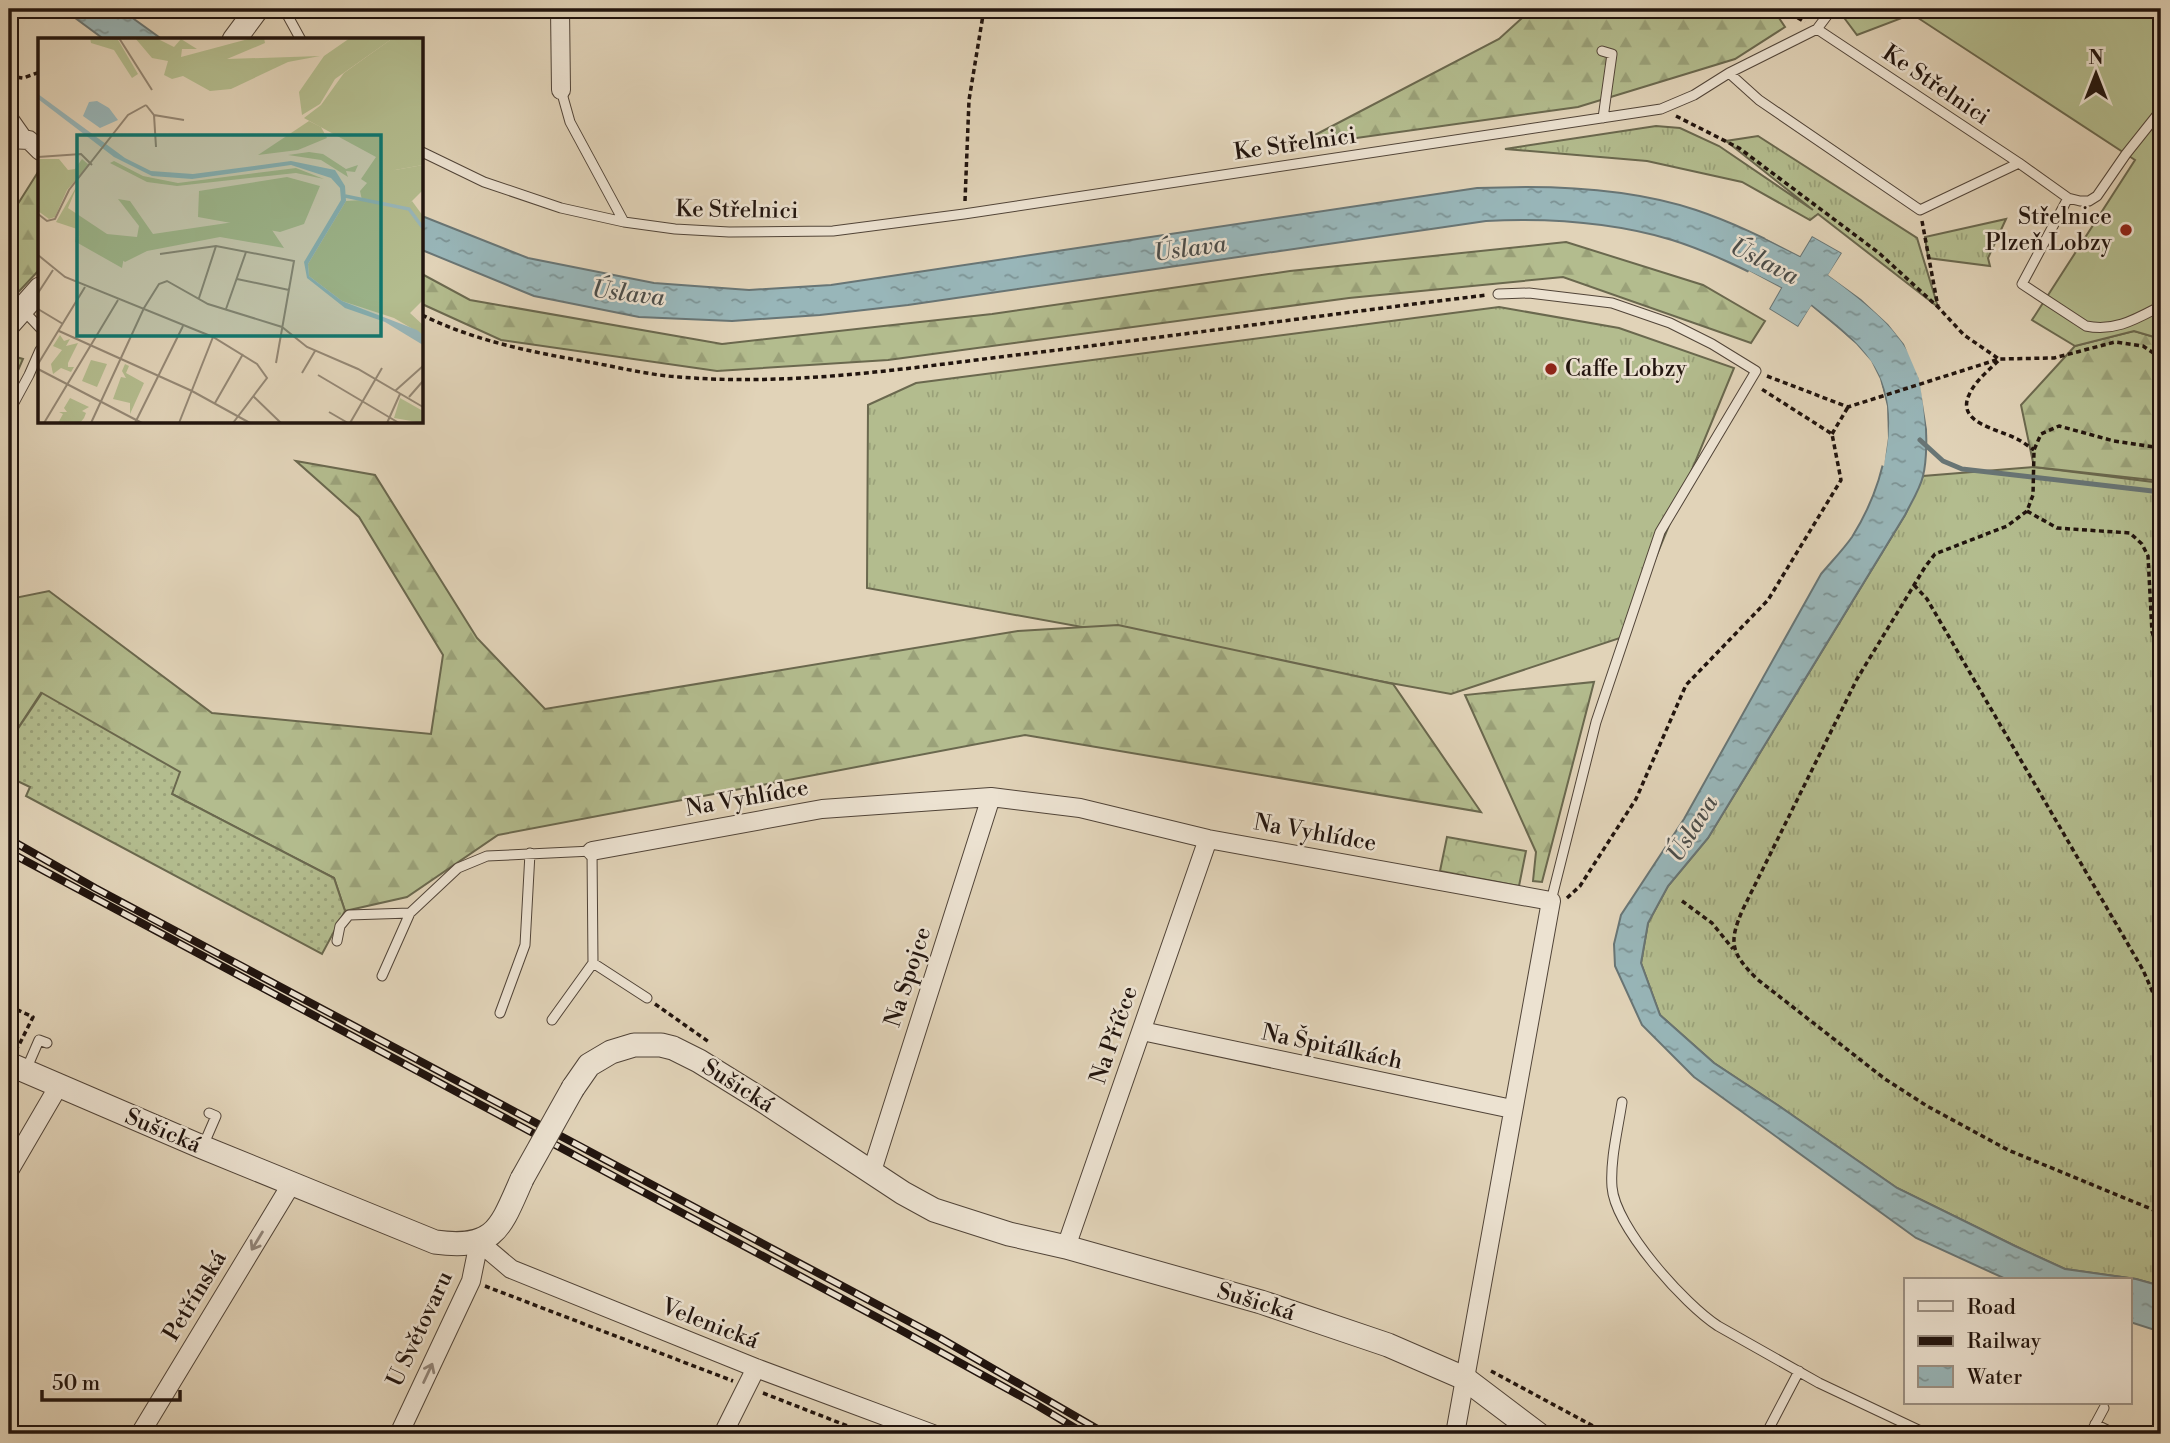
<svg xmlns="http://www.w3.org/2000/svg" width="2170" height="1443" font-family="'Libre Bodoni',serif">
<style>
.grass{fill:url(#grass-tufts);stroke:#6a684e;stroke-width:2}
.forest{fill:url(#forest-firs);stroke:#6a684e;stroke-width:2}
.park{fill:url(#park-crowns);stroke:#6a684e;stroke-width:2}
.garden{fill:url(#garden-dots);stroke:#6a684e;stroke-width:2}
.pitch{fill:#b3bc8e;stroke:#6a684e;stroke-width:2}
.water{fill:url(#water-ripples);stroke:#687575;stroke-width:2}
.pier{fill:#e1d3b8}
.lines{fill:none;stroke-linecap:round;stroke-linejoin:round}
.stream{stroke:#687575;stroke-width:5}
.service-casing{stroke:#514438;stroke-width:11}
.minor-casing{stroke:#514438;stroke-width:20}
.tertiary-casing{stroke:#514438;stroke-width:25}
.path{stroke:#21140e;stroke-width:3.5;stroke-dasharray:5 3.5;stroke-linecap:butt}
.service{stroke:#ece2d1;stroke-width:9}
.minor{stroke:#ece2d1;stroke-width:18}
.tertiary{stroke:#ece2d1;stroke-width:23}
.rail-casing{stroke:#21140e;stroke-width:8}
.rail{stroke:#ece2d1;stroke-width:5;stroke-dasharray:16;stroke-linecap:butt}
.tertiary-bridge-casing{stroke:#514438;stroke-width:25;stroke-linecap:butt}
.tertiary-bridge{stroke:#ece2d1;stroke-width:23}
.oneway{stroke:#918579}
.poi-dot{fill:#8f2418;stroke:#ece2d1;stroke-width:2.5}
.labels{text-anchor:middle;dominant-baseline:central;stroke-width:5;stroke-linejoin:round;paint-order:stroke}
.street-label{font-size:23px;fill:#21140e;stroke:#ece2d1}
.poi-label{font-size:23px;fill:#21140e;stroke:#ece2d1;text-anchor:end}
.water-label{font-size:24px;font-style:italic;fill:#4b4d4a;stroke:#ece2d1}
.inset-river{fill:none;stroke:#98b6b9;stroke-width:3.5}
.inset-road{fill:none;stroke:#948774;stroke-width:2}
.view{fill:#0f766e;fill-opacity:0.15;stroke:#0f766e;stroke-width:3.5}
.inset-edge{fill:none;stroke:#21140e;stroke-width:3.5}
</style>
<defs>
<pattern id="grass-tufts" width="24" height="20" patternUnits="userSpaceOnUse" patternTransform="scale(1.75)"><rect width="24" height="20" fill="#b3bc8e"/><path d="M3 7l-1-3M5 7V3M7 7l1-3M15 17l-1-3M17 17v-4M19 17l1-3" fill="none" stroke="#9aa179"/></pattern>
<pattern id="forest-firs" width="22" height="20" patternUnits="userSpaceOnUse" patternTransform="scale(1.75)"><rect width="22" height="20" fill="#b3bc8e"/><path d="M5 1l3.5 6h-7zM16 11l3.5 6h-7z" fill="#9aa179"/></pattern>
<pattern id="park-crowns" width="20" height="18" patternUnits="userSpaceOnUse" patternTransform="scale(1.75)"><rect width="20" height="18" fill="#b3bc8e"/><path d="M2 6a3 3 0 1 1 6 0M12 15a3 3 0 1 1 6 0" fill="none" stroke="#9aa179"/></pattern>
<pattern id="garden-dots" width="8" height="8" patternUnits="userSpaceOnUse" patternTransform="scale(1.75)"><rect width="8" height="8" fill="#b3bc8e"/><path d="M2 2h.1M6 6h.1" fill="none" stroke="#9aa179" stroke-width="1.8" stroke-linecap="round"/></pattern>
<pattern id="water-ripples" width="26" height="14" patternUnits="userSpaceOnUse" patternTransform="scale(1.75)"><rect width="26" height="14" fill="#98b6b9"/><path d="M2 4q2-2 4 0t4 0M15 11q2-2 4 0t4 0" fill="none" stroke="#7c9395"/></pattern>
</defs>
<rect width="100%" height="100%" fill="#e1d3b8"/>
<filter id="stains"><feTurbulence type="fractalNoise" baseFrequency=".00286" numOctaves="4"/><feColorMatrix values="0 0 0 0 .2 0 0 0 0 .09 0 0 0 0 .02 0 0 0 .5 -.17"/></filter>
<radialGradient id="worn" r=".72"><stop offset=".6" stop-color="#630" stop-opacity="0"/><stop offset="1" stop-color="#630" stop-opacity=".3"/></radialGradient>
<!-- grass -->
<path class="grass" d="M1656,126l24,2 39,18 94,64 -87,-69 32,-5 159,102 21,69 -120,-93 -8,6 -68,-38 -95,-21 -142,-12z
M2006,219l-18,39 2,8 -62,-8 -3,-21z
M1499,307l120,21 115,40 -111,269 -172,57 -584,-106 1,-183 48,-22z
M2034,467l127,16v803l-25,-7 -71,-10 -50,-23 -118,-58 -118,-82 -65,-43 -54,-48 -19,-52 7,-40 20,-37 40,-48 197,-323 18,-39z"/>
<!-- forest -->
<path class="forest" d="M1532,9h241l12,18 -50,32 -157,48 -286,40 207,-108z
M38,172l2,2v95l-31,33v-84z
M1566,242l137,43 62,36 -14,22 -188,-66 -214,21 -461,62 -171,11 -216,-31 -79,-36v-30l48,26 252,44 270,-30 298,-43z
M2134,331l27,8v142l-127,-14 -13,-62 54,-59z
M9,355l14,4 -14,32z
M296,461l79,14 102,163 68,71 473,-78 100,-6 275,59 88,128 -456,-77 -527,100 -91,62 -62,14 -11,-33 -162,-84 -131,-101 -32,49v-149l6,5 34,-7 163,122 219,21 12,-79 -84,-138z
M1594,682l-52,200 -9,-1 3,-29 -71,-157z"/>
<!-- park -->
<path class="park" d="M1447,837l79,14 -7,35 -79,-15z"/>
<!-- garden -->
<path class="garden" d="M42,693l138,79 -8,22 162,84 11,33 -23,43 -296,-158 4,-9 -21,-10v-35z"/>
<!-- pitch -->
<path class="pitch" d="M1845,9h316v330l-27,-8 -59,15 -43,-26 103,-160 -223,-146 -55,21 -15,-20z"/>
<!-- water -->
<path class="water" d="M63,9h57l43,31h-58z
M1526,187c56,0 116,5 170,23 36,12 70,29 104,46l12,-20 30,17 -13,22c36,27 79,57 91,104 3,12 4,25 5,37 2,16 2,44 -2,60 -3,13 -12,27 -18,39l-197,323 -40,48 -20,37 -7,40 19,52 54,48 65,43 118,82 118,58 50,23 71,10 25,7v46l-31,-10v-42h-122l-92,-42 -222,-161 -52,-52 -27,-59 -1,-22 7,-29 63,-96 137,-245c10,-12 22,-24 31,-37 30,-48 54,-125 18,-176 -15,-22 -38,-39 -58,-55l-14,21 -29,-18 12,-21c-35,-18 -71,-36 -109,-48 -60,-18 -124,-22 -186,-19l-578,84 -88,10 -88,6 -93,-4 -105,-21 -112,-46v-34l106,42 126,25 95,7 82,-5 646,-97z"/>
<!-- pier -->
<path class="pier" d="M1813,232l32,19v4l-12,19 30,22 28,26 16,20 12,23 4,13 7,50 -1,14 -10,-63 -15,-35 -16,-20 -27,-25 -33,-24 14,-22 -30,-17 -12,20 -35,-18 2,-3 32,17 10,-18z
M1749,271l32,17 -12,21 29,18 13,-21 45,38 15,17 9,18 7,27 1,32 -4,28 -3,-1 3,-27 -1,-31 -6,-26 -9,-18 -15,-17 -41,-35 -14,20 -32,-19 -1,-5 11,-18 -29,-15z"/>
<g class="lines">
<!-- stream -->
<path class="stream" d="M1920,440l23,21 19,8 199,23"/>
<defs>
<path id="service" d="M284,9l17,31
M1817,29l15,-20
M1602,51l10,3 -9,64
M561,90l9,32 54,100
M9,111l19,27
M422,152l62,30 77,26 63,14 51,7 54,3 104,-1 131,-17 697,-105 33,-14 35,-22 88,-44 202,134 -99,47 -161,-110 -30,-27
M2019,163l49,35 12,3h9l8,-5 29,-42 35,-44
M2068,198l-46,86 64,42c29,6 50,-7 75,-20
M1498,294l31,-1 83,10 58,20 42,21 44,27 -96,161 -64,190 -45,179
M23,310l17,18
M9,412l20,-37 11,-25
M337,941l3,-15 9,-11 61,-2 48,-45 29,-12 105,-5 1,112 -41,57
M593,963l54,35
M382,976l28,-63
M500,1013l25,-68 5,-92
M26,1070l13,-30 8,3
M1622,1102c-4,27 -12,58 -10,85 3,40 73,118 106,139l101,57 108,51
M203,1146l13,-30 -7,-3
M2095,1424l20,10
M1766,1434l33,-63
M2090,1434l14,-26"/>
<path id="minor" d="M560,9l1,81
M9,139l20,1 11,11
M592,851l230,-42 169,-12 89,11 128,31 343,62 -96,533
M1142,1031l370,78
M9,1171l49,-84
M872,1171l119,-374
M1066,1247l142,-408
M140,1434l152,-251
M399,1434l72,-153 8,-39 32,27 245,99 177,66
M723,1434l33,-66"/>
<path id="tertiary" d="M234,40l23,-31
M9,324l31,-35
M9,1064l193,83 233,95c60,8 65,-13 87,-63
M573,1088l16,-23 22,-13 23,-7h27l12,3 26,13 63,39 141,93 31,17 75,24 57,13 195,55 127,43 76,33 74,56"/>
</defs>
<!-- service casing -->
<use href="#service" class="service-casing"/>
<!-- minor casing -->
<use href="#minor" class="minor-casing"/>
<!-- tertiary casing -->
<use href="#tertiary" class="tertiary-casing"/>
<!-- path -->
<path class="path" d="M1783,9l22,13
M9,76l14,2 17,-6
M1676,116l63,32 140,105 59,54
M965,201l4,-101 15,-91
M1922,221l16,86 26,28 35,24
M422,315c51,25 104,36 161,46 31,5 64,14 96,16 121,10 242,-11 362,-25 149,-18 297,-39 446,-57
M1998,361c-10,10 -23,20 -29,34 -13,28 29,34 46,43 7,3 13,8 19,12
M1767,376l81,31 151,-48 55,-1 61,-16 28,4 18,12
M2161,412l-2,8 2,13
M1832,434l16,-27
M2161,448l-47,-7 -55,-15 -18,8 -7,16 -1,45 -6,16 -20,15 -72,28 -10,13 -68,112 -114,230c-15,34 -12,44 14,70l128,100 42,27 81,44 153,63
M2027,511l30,17 73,5 12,11 6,12 4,76 9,24
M1914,585l13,14 216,371 18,41
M1567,898l13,-12 56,-87 50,-114 82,-85 73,-120 -9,-46 -72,-46
M1682,901l30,22 21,26
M655,1004l54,38
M9,1006l24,11 -15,30
M485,1286l248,95
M1491,1371l117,63
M763,1393l105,41"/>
<!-- service -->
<use href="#service" class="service"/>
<!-- minor -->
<use href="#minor" class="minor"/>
<!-- tertiary -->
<use href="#tertiary" class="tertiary"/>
<defs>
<path id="rail" d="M9,839l86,49 845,450 166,96
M9,852l888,476 138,76 50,30"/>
</defs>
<!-- rail casing -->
<use href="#rail" class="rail-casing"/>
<!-- rail -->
<use href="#rail" class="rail"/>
<defs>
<path id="tertiary-bridge" d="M522,1179l51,-91"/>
</defs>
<!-- tertiary-bridge casing -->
<use href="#tertiary-bridge" class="tertiary-bridge-casing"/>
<!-- tertiary-bridge -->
<use href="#tertiary-bridge" class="tertiary-bridge"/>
</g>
<!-- one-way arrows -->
<defs><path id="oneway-shaft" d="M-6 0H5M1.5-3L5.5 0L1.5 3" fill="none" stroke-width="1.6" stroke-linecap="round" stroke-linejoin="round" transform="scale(1.75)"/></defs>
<g class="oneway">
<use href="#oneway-shaft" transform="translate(257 1241) rotate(121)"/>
<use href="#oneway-shaft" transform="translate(428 1373) rotate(-65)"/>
</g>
<!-- markers -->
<g class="poi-dot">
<circle cx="2126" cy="230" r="7"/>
<circle cx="1551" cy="369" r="7"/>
</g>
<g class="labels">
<!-- street labels -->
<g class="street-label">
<text transform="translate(1936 85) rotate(34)">Ke Střelnici</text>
<text transform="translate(1295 144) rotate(-8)">Ke Střelnici</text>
<text transform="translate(737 210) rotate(1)">Ke Střelnici</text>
<text transform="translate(747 798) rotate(-10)">Na Vyhlídce</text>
<text transform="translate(1315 833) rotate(10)">Na Vyhlídce</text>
<text transform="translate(908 977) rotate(-72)">Na Spojce</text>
<text transform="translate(1114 1035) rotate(-71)">Na Příčce</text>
<text transform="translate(1332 1047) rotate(12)">Na Špitálkách</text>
<text transform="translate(738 1086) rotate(32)">Sušická</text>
<text transform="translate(163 1131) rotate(23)">Sušická</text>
<text transform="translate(195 1296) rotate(-59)">Petřínská</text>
<text transform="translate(1256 1302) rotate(17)">Sušická</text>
<text transform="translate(710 1324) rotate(21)">Velenická</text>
<text transform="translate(420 1329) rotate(-65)">U Světovaru</text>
</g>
<!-- poi labels -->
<g class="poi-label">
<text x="2112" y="217">Střelnice<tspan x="2112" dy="26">Plzeň Lobzy</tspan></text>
<text x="1565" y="369" text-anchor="start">Caffe Lobzy</text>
</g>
<!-- water labels -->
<g class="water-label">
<text transform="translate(1190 249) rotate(-8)">Úslava</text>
<text transform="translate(1764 262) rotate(27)">Úslava</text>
<text transform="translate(628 294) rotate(7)">Úslava</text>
<text transform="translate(1693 829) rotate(-58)">Úslava</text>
</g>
</g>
<!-- overview -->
<g transform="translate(38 38)">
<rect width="385" height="385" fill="#e1d3b8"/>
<path d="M271,114l14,2 23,15 12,-4 -3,7 -9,-1 2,6 -27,-17 -33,-5zM249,139l33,9 -16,38 -24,8 -82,-15 1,-26zM324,162l45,5 5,-4 11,15v84l-13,13 13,12v10l-29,-17 -52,-17 -33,-25 -1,-12 38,-63z" fill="#b3bc8e"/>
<path d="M52,0h27l21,36 -6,4 -18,-28 -23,-7zM97,0h21l18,9 7,-8 16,10h-15l-1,8 71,-19h12l1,5 -38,16 93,-3 -32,6 -57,27 -21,2 -27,-15 -11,3 -8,-4 4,-14 -16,-3zM312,0h43l-58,41 -15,25 -18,11 -3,-23 25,-36zM271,83l12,6 6,11 -29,12 -40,5zM2,121h19l9,11 7,-1 7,-10 7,6 -22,25 -12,27 -6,2 -11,-8zM76,123l29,15 35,7 118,-15 28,11 -28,-6 -119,13 -30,-4 -37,-19zM385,127v25l-16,16 -45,-6 -2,-9 7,-8 28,-13zM40,146l-10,24 39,26 30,3 2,-11 -21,-27 12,2 23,33 81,-12 38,8 12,18 -64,-11 -73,14 -22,11 -42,-30 -8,11 2,-14 -21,-7z" fill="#b3bc8e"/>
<path d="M362,360l23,13v12l-29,-5z" fill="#b3bc8e"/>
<path d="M45,193l41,26 -2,11 -46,-26zM22,297l4,6 6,-2 -4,7 12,-3 -10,20v4h6l-3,5 -10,-4 -8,6 -2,-10 11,-14 -9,-4zM53,322l16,4 -10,23 -15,-6zM87,326l4,2 -3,7 18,10 -14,31v-11l-17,-4 8,-22 5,1 -4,-7zM32,360l19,9 -7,4 4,2 -2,5 -4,5h-22l5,-9 -4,-2h8l-3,-4z" fill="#b3bc8e"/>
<path d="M355,0h30v127l-28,5 -9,14 -19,-1 -6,-4 15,-22 -72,-39 17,-13 23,-32z" fill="#b3bc8e"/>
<path d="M0,56l87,64 26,13 42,3 98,-13 44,9 10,16 1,15 -38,63 1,12 33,25 75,29 6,5v10l-38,-23 -40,-14 -38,-30 -3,-16 37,-62 -1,-12 -9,-10 -40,-13 -99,14 -40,-3 -38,-19 -76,-58zM59,63l12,7 9,12 -18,8 -17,-12 6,-14z" fill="#98b6b9"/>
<path class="inset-river" d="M307,158l64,13 14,19"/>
<path class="inset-road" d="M61,0l21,1M81,0l33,52M108,67l8,10 30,5M116,77l2,32M0,119l43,-3 11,11M0,176l9,7 8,-2 14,-29 59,-75 18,-10M122,216l56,-8 78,15 -18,102M0,217l27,22 148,60 44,27 10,14 -34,45M199,241l52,11M0,255l15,-23M161,260l17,-52M0,271l25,15M188,271l20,-57M21,293l133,60 58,32M0,326l47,-77M0,331l104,54M264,335l13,-22M280,337l81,48M357,353l28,-25M215,358l28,27M371,359l14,-16M177,365l28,-49M291,374l19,11M6,385l74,-123M53,385l53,-115 15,-24 8,-3 41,23 74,23 25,20 51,22 65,38M97,385l48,-97M141,385l34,-86M312,385l32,-55M349,385l13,-29"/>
<path class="view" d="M39,97h304v201h-304z"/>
<rect width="385" height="385" class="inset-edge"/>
</g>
<!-- margin -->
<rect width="2170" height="1443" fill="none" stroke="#e1d3b8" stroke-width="35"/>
<rect x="10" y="10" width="2149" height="1422" fill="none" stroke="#21140e" stroke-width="3.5"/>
<rect x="18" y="18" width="2135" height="1408" fill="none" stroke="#21140e" stroke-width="2"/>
<!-- legend -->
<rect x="1904" y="1278" width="228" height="126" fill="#ece2d1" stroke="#9b9083" stroke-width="2"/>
<rect x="1918" y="1301" width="35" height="10" fill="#ece2d1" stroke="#9b9083" stroke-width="2"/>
<text x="1967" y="1314" font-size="21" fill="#21140e">Road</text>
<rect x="1918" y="1336" width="35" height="10" fill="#21140e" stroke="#9b9083" stroke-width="2"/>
<text x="1967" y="1348" font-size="21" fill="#21140e">Railway</text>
<rect x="1918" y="1366" width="35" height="21" fill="url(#water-ripples)" stroke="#9b9083" stroke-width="2"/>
<text x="1967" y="1384" font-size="21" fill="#21140e">Water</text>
<!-- north arrow -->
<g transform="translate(2096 74)" stroke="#ece2d1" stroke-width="5" paint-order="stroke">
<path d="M0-5L12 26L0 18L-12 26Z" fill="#21140e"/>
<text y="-10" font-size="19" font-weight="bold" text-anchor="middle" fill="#21140e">N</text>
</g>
<!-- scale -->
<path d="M42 1390v10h138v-10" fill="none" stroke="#21140e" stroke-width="3.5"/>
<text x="52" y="1390" font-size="21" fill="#21140e" stroke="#ece2d1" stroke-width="5" paint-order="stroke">50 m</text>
<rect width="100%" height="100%" filter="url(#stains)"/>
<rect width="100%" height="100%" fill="url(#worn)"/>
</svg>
